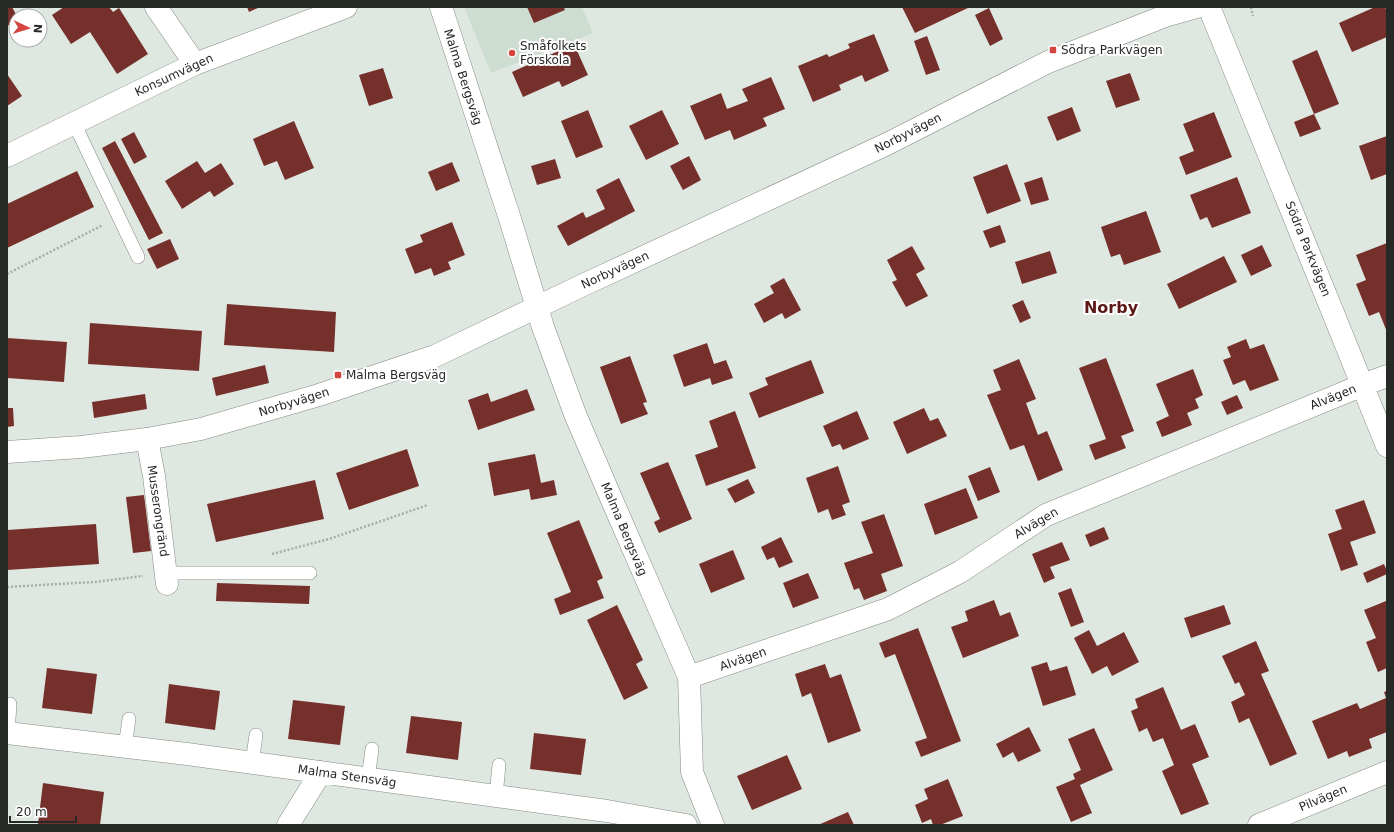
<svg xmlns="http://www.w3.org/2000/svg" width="1394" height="832" font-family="'DejaVu Sans',sans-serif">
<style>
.built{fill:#ceddd1}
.building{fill:#76302b}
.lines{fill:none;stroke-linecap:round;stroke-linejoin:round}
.service-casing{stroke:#838a84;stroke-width:14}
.minor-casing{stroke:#838a84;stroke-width:23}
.tertiary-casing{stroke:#838a84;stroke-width:23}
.path{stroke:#a6aca7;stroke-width:2.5;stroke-dasharray:2 2;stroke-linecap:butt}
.service{stroke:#fff;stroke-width:13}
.minor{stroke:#fff;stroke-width:22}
.tertiary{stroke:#fff;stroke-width:22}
.poi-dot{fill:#d44540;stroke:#fff;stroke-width:1.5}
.labels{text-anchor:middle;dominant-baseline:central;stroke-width:4;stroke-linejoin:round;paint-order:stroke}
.poi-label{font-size:12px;fill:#262926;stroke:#fff;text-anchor:start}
.street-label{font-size:12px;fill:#262926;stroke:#fff}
.district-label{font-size:16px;font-weight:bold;fill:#5d1917;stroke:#fff}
</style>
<rect width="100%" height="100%" fill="#dfe7e1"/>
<!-- built -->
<path class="built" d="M464,7h118l11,26 -102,40z"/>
<!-- building -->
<path class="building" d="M7,7h5l5,9 -1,6 -9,4z
M64,7h45l4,5 6,-4 29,46 -31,20 -27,-42 -19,12 -19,-29z
M247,7h13l-11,5z
M527,7h37l1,3 -31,13z
M902,7h68l-55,26z
M1375,7h10l2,5v25l-35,15 -13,-29z
M989,8l14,31 -13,7 -15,-31z
M874,34l15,37 -24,11 -3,-7 -23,10 2,5 -28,12 -15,-36 29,-12 2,3 21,-9 -2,-4z
M927,36l13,34 -14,5 -12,-34z
M574,44l14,31 -26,12 -3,-6 -36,16 -11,-25z
M1317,50l22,54 -25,10 7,15 -21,8 -6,-15 20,-8 -22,-53z
M383,68l10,30 -24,8 -10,-31z
M1130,73l10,27 -24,8 -10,-27z
M7,74l15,22 -15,10z
M771,77l14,32 -22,9 4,8 -33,14 -4,-10 -25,10 -15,-34 31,-13 6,16 21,-8 -6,-12z
M1072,107l9,24 -24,10 -10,-24z
M588,110l15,37 -27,11 -15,-37z
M662,110l17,34 -33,16 -17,-34z
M1214,112l18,45 -46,18 -7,-18 15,-6 -11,-27z
M294,121l20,47 -29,12 -8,-19 -13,5 -11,-27z
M134,132l13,25 -13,7 -13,-25z
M1387,136v38l-16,6 -12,-34z
M115,141l48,92 -14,7 -47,-92z
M689,156l12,24 -18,10 -13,-24z
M555,159l6,19 -24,7 -6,-19z
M197,161l8,12 16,-10 13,21 -20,13 -4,-6 -28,18 -17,-28z
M452,162l8,19 -24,10 -8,-19z
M1007,164l14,37 -34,13 -14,-37z
M77,171l17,36 -87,41v-44z
M1042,177l7,23 -18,5 -7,-22z
M1237,177l14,36 -39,15 -5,-11 -7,3 -10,-25z
M619,178l16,33 -67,35 -11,-20 26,-14 3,6 19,-9 -9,-19z
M1146,211l15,41 -37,13 -4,-11 -9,3 -10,-30z
M452,222l13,33 -17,7 3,7 -17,7 -3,-8 -16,6 -10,-25 18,-7 -3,-7z
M1000,225l6,17 -16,6 -7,-17z
M170,239l9,20 -22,10 -10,-20z
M1387,243v89l-8,-20 -10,4 -13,-32 10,-4 -10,-25z
M1262,245l10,21 -21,10 -10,-21z
M912,246l13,23 -9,5 12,22 -22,11 -14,-25 5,-2 -10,-20z
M1050,251l7,22 -35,11 -7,-22z
M1224,256l13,26 -58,27 -12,-25z
M784,278l17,32 -16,9 -3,-6 -18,10 -10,-19 20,-11 -4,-7z
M1023,300l8,18 -11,5 -8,-18z
M227,304l109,8 -2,40 -110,-7z
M90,323l112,8 -3,40 -111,-7z
M7,338l60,4 -3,40 -57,-4z
M1246,339l4,10 14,-5 15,36 -29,11 -5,-11 -12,5 -10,-25 8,-3 -4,-10z
M707,343l7,21 12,-4 7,18 -21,7 -2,-7 -26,9 -11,-32z
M630,356l17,46 -4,1 5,11 -27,10 -21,-57z
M1106,358l28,73 -13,5 5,12 -31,12 -6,-15 17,-6 -27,-71z
M1019,359l17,40 -10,4 12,32 9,-4 16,39 -25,11 -14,-36 -14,5 -23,-55 14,-5 -8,-20z
M811,360l13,33 -65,25 -10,-25 19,-8 -3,-7z
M265,365l4,18 -53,13 -4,-18z
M1193,369l10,26 -8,4 4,9 -12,5 5,12 -30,12 -6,-15 13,-6 -13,-32z
M527,389l8,21 -57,20 -10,-30 20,-7 3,9z
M145,394l2,15 -53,9 -2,-16z
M1237,395l6,13 -16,7 -6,-13z
M7,408h6l1,18 -7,1z
M924,408l6,13 8,-3 9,18 -40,18 -14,-32z
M735,411l21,57 -50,18 -11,-31 23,-8 -9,-26z
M857,411l12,28 -26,11 -3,-6 -8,3 -9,-21z
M407,449l12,37 -70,24 -13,-37z
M535,454l6,29 13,-3 3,15 -26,5 -2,-11 -35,7 -6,-33z
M668,462l24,57 -33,14 -5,-11 6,-3 -20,-46z
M838,466l12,36 -8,3 4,10 -14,5 -4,-11 -10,4 -12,-35z
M990,467l10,25 -22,9 -10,-25z
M748,479l7,14 -20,10 -8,-14z
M315,480l9,39 -108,23 -9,-38z
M966,488l12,30 -43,17 -11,-31z
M144,495l7,56 -18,2 -7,-56z
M1364,500l12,33 -26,9 8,23 -17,6 -13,-37 14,-5 -7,-19z
M884,514l19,52 -22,8 6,17 -23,9 -5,-12 -5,2 -10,-27 29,-10 -12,-31z
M579,520l24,58 -6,3 7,17 -44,17 -6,-16 17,-7 -24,-59z
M96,524l3,40 -92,6v-40z
M1104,527l5,12 -19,8 -5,-12z
M781,537l12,25 -14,6 -5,-11 -7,3 -6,-13z
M1062,542l8,18 -20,7 5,11 -11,5 -12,-29z
M733,550l12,29 -34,14 -12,-29z
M1384,564l3,7v3l-20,9 -4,-10z
M808,573l11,25 -26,10 -10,-25z
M217,583l93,3 -1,18 -93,-3z
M1071,588l13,34 -13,5 -13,-34z
M994,600l6,16 10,-4 9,24 -56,22 -12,-31 17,-6 -3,-10z
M1386,601l1,2v65l-9,4 -12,-30 10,-4 -12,-28z
M617,605l26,55 -7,4 12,24 -24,12 -37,-80z
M1224,605l7,19 -40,14 -7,-20z
M918,628l43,113 -40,16 -6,-15 12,-4 -32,-84 -10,4 -6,-15z
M1089,630l8,16 27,-14 15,30 -27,14 -5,-10 -15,8 -18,-36z
M1256,641l13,30 -8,3 36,80 -27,12 -21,-48 -10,5 -8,-21 14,-7 -6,-13 -4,2 -13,-28z
M1047,662l3,9 17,-5 9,29 -33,11 -12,-39z
M825,664l5,14 11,-4 20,57 -33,12 -17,-50 -9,4 -7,-23z
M47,668l50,6 -5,40 -50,-6z
M169,684l51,7 -5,39 -50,-7z
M1163,687l18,43 14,-6 14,33 -17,7 17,40 -28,11 -19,-44 12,-6 -11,-27 -10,4 -6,-14 -8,4 -8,-21 7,-3 -3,-9z
M1387,691v41l-18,7 3,9 -23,9 -2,-6 -19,8 -16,-38 45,-18 3,6 26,-11 -2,-6z
M293,700l52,6 -5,39 -52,-6z
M411,716l51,6 -4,38 -52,-7z
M1029,727l12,24 -23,11 -5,-10 -10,6 -7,-14z
M1094,728l19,42 -33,15 12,28 -21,9 -15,-35 19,-8 -2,-5 8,-4 -13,-31z
M534,733l52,6 -5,36 -51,-6z
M787,755l15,34 -50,21 -15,-34z
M948,779l15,37 -23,9h-7l-2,-6 -9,4 -7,-18 13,-6 -4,-10z
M43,783l61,9 -4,33 -62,-1z
M848,812l6,13h-36z"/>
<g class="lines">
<defs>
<path id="service" d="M74,123l64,134
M166,573h144
M8,733l2,-29
M125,747l4,-28
M252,763l4,-28
M368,779l4,-30
M496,796l3,-31"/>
<path id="minor" d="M156,7l39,57
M441,7l69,212 33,108 32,87 36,84 78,179 3,95 21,53
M1209,7l178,439
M7,156l188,-92 151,-57
M147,439l7,37 13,108
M689,677l199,-68 72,-37 86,-57 317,-130 24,-9
M7,733l180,21 420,57 79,14
M288,825l33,-53
M1259,825l128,-53"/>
<path id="tertiary" d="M7,452l74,-5 66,-8 54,-10 118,-34 116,-39 146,-70 306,-142 161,-82 117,-46 32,-9"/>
</defs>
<!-- service casing -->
<use href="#service" class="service-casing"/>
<!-- minor casing -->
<use href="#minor" class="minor-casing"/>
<!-- tertiary casing -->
<use href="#tertiary" class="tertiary-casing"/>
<!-- path -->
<path class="path" d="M1251,7l2,9
M7,274l96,-49
M272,554l57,-15 99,-34
M7,587l87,-5 49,-6"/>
<!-- service -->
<use href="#service" class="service"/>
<!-- minor -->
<use href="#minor" class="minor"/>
<!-- tertiary -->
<use href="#tertiary" class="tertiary"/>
</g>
<!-- markers -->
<g class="poi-dot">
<rect x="1049" y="46" width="8" height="8" rx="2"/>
<circle cx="512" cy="53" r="4"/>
<rect x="334" y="371" width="8" height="8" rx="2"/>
</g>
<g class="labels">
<!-- poi labels -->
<g class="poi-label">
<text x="520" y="46">Småfolkets<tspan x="520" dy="14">Förskola</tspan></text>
<text x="1061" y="50">Södra Parkvägen</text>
<text x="346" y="375">Malma Bergsväg</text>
</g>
<!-- street labels -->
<g class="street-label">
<text transform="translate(174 75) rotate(-25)">Konsumvägen</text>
<text transform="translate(463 77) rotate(72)">Malma Bergsväg</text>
<text transform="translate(908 133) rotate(-27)">Norbyvägen</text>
<text transform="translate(1308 249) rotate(68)">Södra Parkvägen</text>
<text transform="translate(615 270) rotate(-25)">Norbyvägen</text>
<text transform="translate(1333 397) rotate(-22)">Alvägen</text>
<text transform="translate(294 402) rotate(-17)">Norbyvägen</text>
<text transform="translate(158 511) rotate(82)">Musserongränd</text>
<text transform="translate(1036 523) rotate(-31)">Alvägen</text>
<text transform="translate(624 529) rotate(67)">Malma Bergsväg</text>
<text transform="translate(743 659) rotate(-19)">Alvägen</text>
<text transform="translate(347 776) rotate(8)">Malma Stensväg</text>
<text transform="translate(1323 798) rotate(-23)">Pilvägen</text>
</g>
<!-- district labels -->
<g class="district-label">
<text x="1111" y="307">Norby</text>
</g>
</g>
<!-- border -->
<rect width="1394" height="832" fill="none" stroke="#262926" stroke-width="16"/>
<!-- north arrow -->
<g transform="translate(28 28) rotate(94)"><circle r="19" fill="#ffffff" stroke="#a8a9a8"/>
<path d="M0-3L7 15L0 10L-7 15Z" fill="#d44540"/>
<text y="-6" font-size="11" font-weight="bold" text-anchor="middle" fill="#262926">N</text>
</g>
<!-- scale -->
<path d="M10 816v6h66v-6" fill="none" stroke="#262926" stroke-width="2"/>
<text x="16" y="816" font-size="12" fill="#262926" stroke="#ffffff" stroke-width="3" paint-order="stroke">20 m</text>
</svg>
